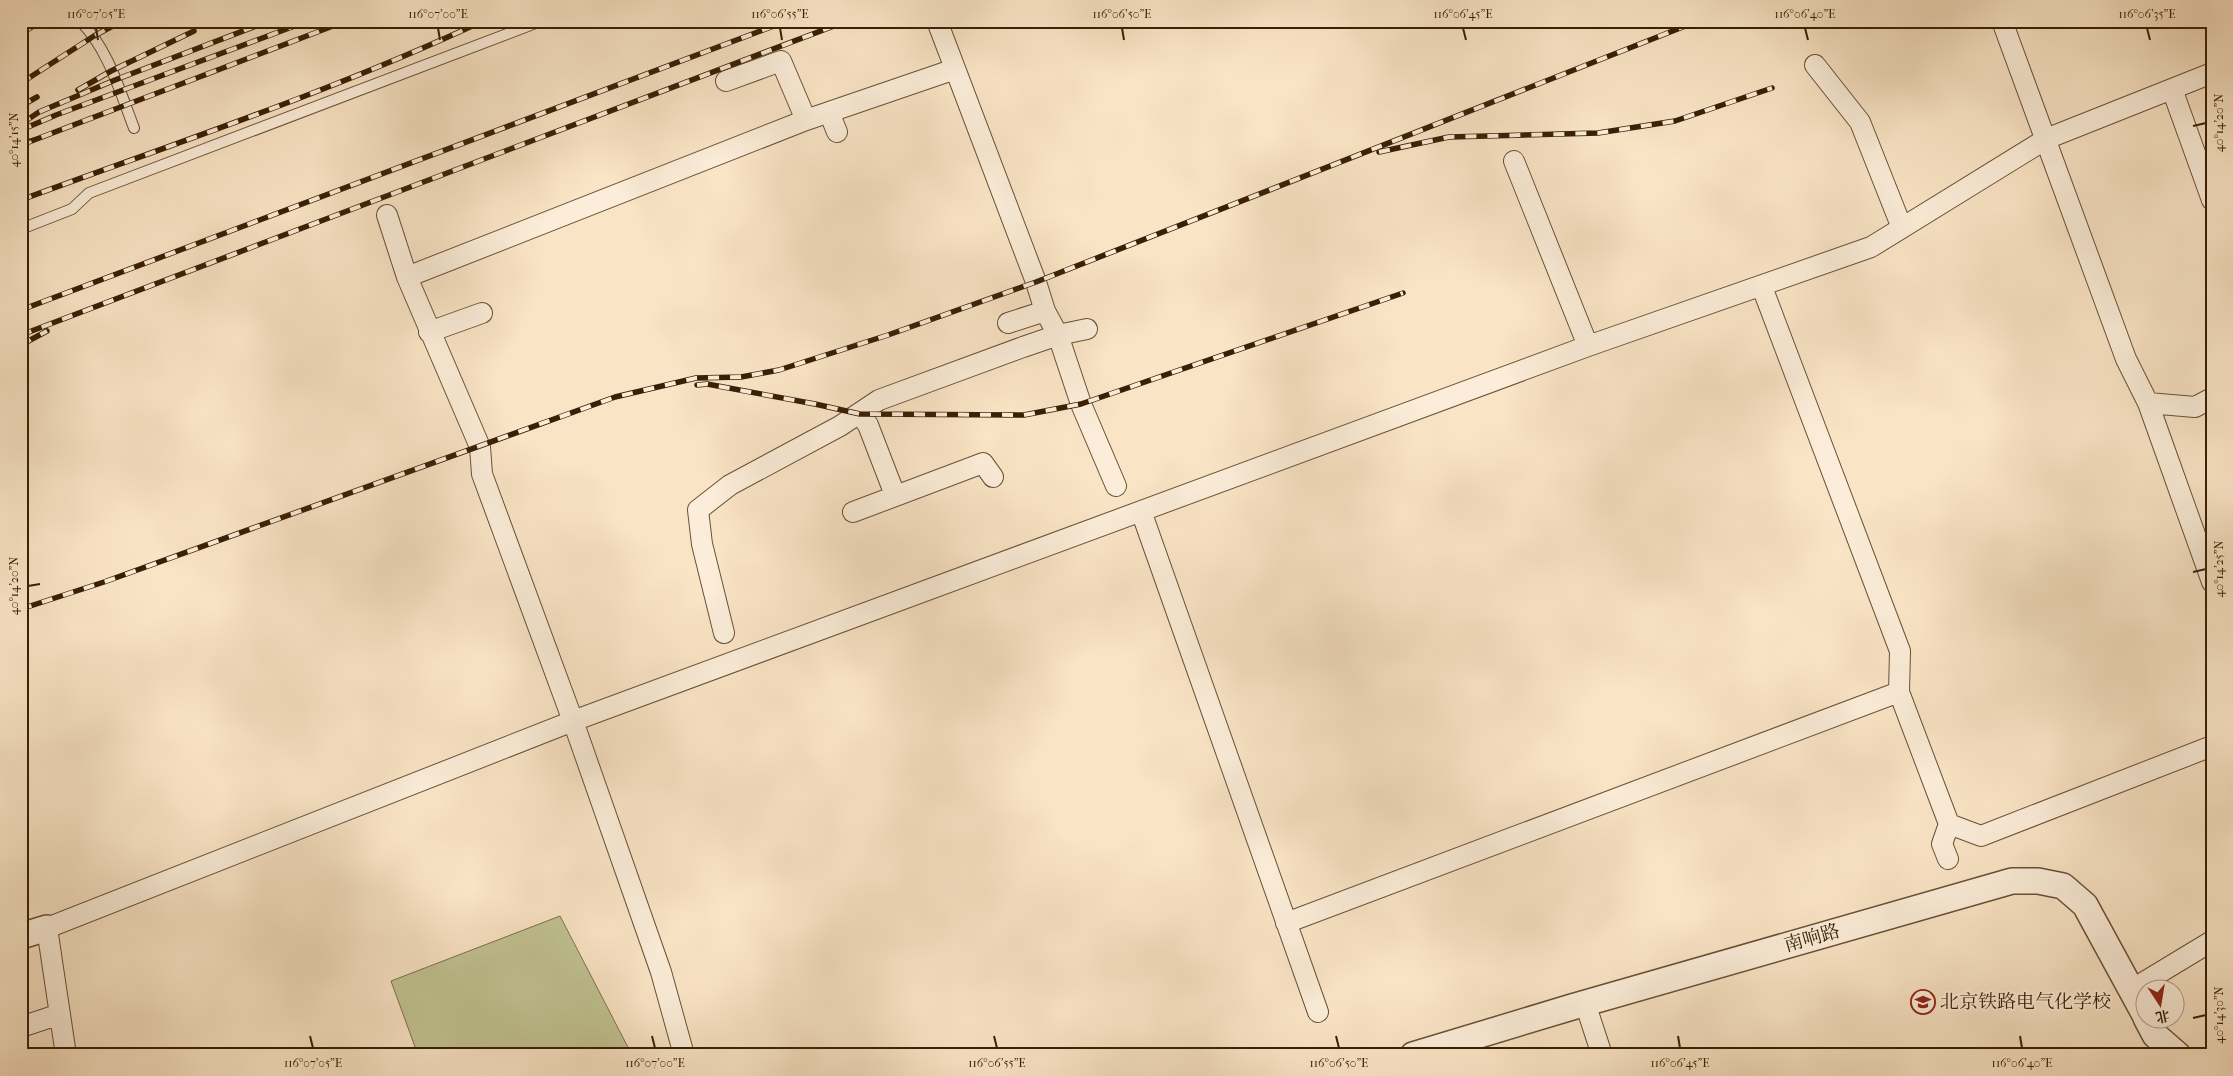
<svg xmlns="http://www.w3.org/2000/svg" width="2233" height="1076" font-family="'IM FELL French Canon','Noto Serif SC',serif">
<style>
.park{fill:#c1c392;stroke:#7d714a}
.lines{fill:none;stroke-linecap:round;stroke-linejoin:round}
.service-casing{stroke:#695034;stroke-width:12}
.minor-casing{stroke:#695034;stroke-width:22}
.tertiary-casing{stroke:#695034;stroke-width:28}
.service{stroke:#fbedd9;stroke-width:10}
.minor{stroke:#fbedd9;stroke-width:20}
.tertiary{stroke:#fbedd9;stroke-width:25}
.rail-casing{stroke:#391f03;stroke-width:5.5}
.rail{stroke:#fbedd9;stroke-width:4;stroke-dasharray:11;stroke-linecap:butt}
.ticks{fill:none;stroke:#391f03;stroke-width:2}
.labels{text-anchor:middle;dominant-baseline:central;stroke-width:4;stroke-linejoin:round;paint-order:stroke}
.street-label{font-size:19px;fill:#391f03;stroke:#fbedd9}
.poi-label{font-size:19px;fill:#391f03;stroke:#fbedd9;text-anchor:start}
.neatline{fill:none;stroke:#391f03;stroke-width:2}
.ticks-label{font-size:12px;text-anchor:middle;fill:#391f03}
</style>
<rect width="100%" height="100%" fill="#f9e4c5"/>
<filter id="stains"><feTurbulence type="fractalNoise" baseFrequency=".004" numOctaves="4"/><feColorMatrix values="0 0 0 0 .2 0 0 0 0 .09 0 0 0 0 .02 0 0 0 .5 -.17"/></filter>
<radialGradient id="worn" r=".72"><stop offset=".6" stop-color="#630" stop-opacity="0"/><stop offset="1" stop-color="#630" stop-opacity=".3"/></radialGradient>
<!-- park -->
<path class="park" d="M560,916l72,139h-214l-27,-74z"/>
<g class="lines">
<defs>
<path id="service" d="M80,21c28,27 40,71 54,107
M21,229l51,-20 17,-16 452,-172"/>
<path id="minor" d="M937,21l99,261 9,29 13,24 23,69 35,82
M2002,21l124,338 22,44 47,4 17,-9
M1815,65l45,57 42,106
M726,81l55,-20 25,59
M2172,89l40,111
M829,112l8,20
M1514,161l74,185
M387,215l20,62 73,170 2,27 91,247 88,251 23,83
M407,277l399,-157 149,-51
M1762,287l138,364 -1,41 50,132 -7,20 6,15
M1008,323l37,-12
M429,332l53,-19
M2148,403l64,179
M860,414l8,11 27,70
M1141,511l177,501
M853,512l130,-49 10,14
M724,633l-22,-89 -4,-34 32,-25 110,-59 39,-26 144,-53 35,-12 29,-6
M1949,824l32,12 231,-90
M1286,923l613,-231
M2131,990l81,-49
M1585,1003l17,52
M21,1027l39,-13
M66,1055l-19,-127 526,-207 1015,-375 283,-99 175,-108 166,-66"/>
<path id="tertiary" d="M21,936l26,-8
M2146,1018l9,17 23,20
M1413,1055l159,-48 440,-126h26l25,5 22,19 61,112"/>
</defs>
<!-- service casing -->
<use href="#service" class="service-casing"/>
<!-- minor casing -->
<use href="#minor" class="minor-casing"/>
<!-- tertiary casing -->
<use href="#tertiary" class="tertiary-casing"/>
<!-- service -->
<use href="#service" class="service"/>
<!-- minor -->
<use href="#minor" class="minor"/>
<!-- tertiary -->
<use href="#tertiary" class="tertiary"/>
<defs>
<path id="rail" d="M21,34l20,-13
M21,83l73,-47 28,-15
M78,90l33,-19 83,-40
M21,106l16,-9
M21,124l18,-12 76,-32 154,-59
M21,130l35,-15 252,-94
M21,145l325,-124
M1379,152l70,-15 149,-4 77,-12 97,-33
M21,200c155,-57 312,-109 462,-179
M21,310l766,-289
M21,335l826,-314
M21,345l26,-14
M697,385l10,-1 108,20 45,10 164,1 57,-11 322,-111
M21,609l83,-27 511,-185 81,-19 45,-1 38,-7 109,-35 148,-53 662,-261"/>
</defs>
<!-- rail casing -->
<use href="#rail" class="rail-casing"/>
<!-- rail -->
<use href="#rail" class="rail"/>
</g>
<!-- ticks -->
<path class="ticks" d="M96,28l2,12M438,28l2,12M780,28l2,12M1122,28l2,12M1463,28l3,12M1805,28l3,12M2147,28l3,12M2193,126l13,-3M28,140l12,-3M2193,572l13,-3M28,586l12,-2M2193,1018l13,-3M310,1036l3,12M652,1036l3,12M994,1036l3,12M1336,1036l3,12M1678,1036l2,12M2020,1036l2,12"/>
<!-- icons -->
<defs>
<symbol id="school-ring" viewBox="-11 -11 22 22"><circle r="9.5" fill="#fbedd9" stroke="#8f2418" stroke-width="1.5"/><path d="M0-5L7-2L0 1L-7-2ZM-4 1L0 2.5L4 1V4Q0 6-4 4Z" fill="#8f2418"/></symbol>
</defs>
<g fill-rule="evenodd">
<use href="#school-ring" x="1909" y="988" width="28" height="28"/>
</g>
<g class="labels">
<!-- street labels -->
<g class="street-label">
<text transform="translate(1812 938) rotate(-16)">南响路</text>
</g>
<!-- poi labels -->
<g class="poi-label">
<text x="1940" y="1002">北京铁路电气化学校</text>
</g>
</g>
<!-- margin -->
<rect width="2233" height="1076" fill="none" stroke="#f9e4c5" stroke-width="55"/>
<!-- north arrow -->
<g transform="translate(2160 1004) rotate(168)"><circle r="24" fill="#fbedd9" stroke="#ad9b83"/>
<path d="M0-4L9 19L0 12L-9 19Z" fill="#8f2418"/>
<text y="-8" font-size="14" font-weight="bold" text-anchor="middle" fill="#391f03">北</text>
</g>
<rect x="28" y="28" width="2178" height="1020" class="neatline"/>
<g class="ticks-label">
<text x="96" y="18">116°07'05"E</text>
<text x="438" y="18">116°07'00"E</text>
<text x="780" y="18">116°06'55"E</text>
<text x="1122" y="18">116°06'50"E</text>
<text x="1463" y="18">116°06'45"E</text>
<text x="1805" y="18">116°06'40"E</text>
<text x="2147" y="18">116°06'35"E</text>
<text transform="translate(2219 123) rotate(-90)" y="4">40°14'20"N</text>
<text transform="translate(14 140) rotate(-90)" y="4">40°14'15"N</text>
<text transform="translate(2219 569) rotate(-90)" y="4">40°14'25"N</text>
<text transform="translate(14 586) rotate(-90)" y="4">40°14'20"N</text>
<text transform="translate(2219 1015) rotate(-90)" y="4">40°14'30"N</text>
<text x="313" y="1067">116°07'05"E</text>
<text x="655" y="1067">116°07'00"E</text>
<text x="997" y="1067">116°06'55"E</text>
<text x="1339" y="1067">116°06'50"E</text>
<text x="1680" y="1067">116°06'45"E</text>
<text x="2022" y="1067">116°06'40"E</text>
</g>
<rect width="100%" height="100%" filter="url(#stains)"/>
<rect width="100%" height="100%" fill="url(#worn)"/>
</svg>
